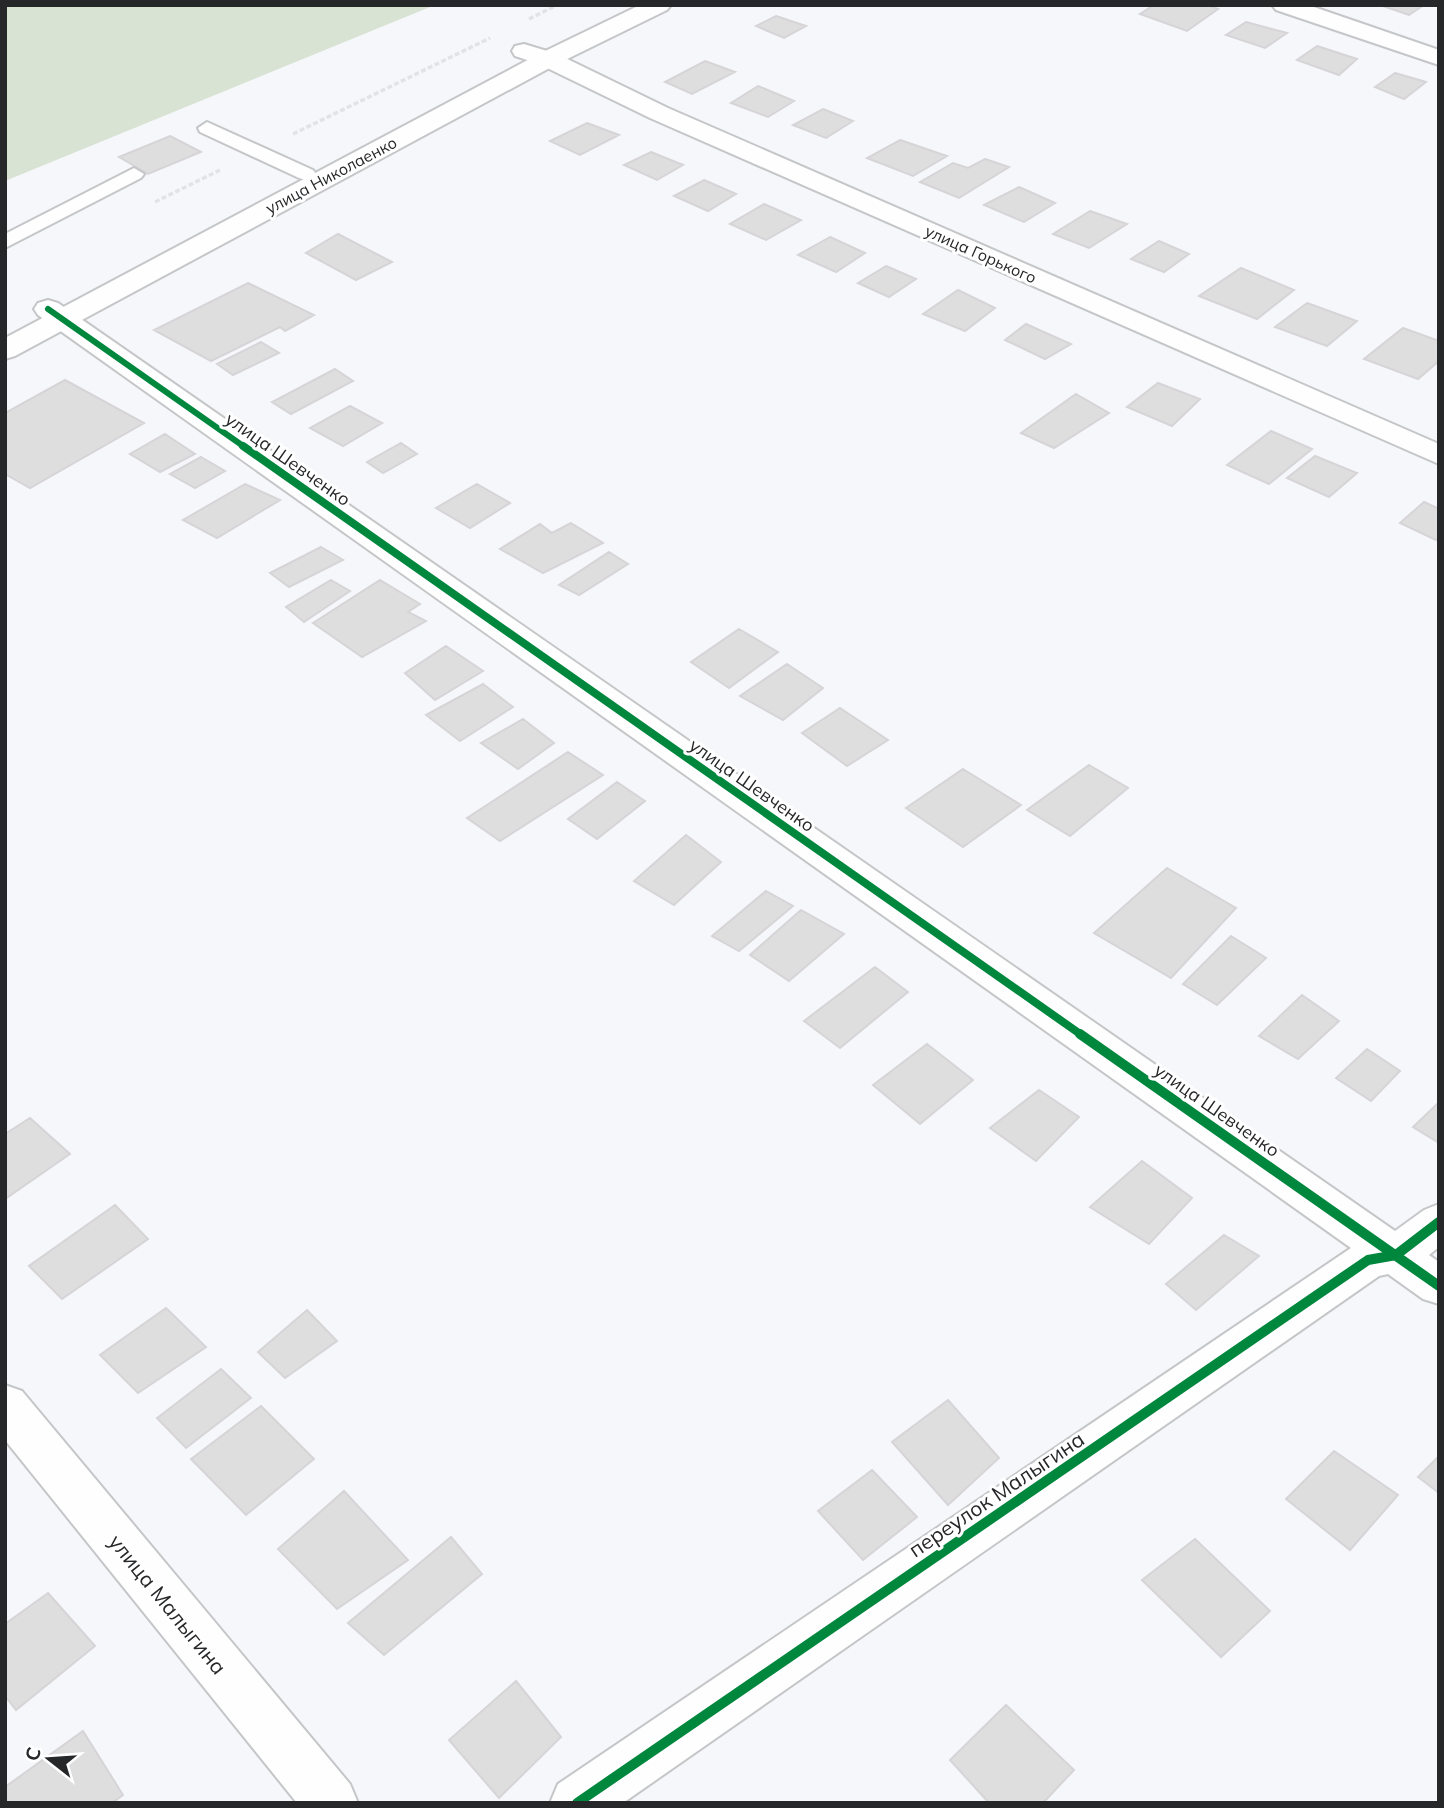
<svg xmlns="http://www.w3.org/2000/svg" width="1444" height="1808" font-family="Mulish,sans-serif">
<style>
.green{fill:#d8e3d4}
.building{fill:#dfdedf;stroke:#d6d4d6;stroke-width:2}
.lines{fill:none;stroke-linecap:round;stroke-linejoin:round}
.lane-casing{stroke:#c5c6c8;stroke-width:4}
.street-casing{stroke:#c5c6c8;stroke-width:4}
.secondary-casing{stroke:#c5c6c8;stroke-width:4}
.path{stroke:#e3e3e5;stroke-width:3.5;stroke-dasharray:5 2.5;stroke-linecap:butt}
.lane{fill:#fefefe;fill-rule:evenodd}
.street{fill:#fefefe;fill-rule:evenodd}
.secondary{fill:#fefefe;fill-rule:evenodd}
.cycleway-far2-casing{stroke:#fff;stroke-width:10}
.cycleway-far1-casing{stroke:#fff;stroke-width:12}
.cycleway-casing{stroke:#fff;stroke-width:15}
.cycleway-far2{stroke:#00873e;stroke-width:6}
.cycleway-far1{stroke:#00873e;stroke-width:8}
.cycleway{stroke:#00873e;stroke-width:10}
.labels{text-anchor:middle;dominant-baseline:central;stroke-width:6;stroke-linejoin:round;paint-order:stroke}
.far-street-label{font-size:16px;fill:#262729;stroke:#fff}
.street-label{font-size:18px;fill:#262729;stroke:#fff}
.near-street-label{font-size:21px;fill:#262729;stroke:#fff}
</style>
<rect width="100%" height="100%" fill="#f6f7fb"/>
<!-- green -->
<path class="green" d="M5,5h430l-430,176z"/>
<!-- building -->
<path class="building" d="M1154,5h53l11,4 -31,22 -47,-17z
M1380,5h44l-15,10z
M776,16l30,10 -22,12 -28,-12z
M1246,22l41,11 -22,15 -39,-13z
M1317,46l40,13 -18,16 -42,-15z
M705,61l30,11 -43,22 -27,-12z
M1395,73l31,9 -22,17 -29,-12z
M758,86l36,15 -26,16 -37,-14z
M823,109l30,12 -27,17 -33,-13z
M587,123l32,12 -39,20 -30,-14z
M170,136l31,16 -53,22 -29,-17z
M900,140l47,16 -34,20 -46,-18z
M651,152l32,13 -26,15 -33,-15z
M985,159l24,8 -50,31 -39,-16 33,-19 15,5z
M704,180l32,14 -28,17 -34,-15z
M1019,187l36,16 -31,19 -40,-17z
M764,204l37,16 -35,20 -36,-16z
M1090,211l37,13 -38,24 -36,-14z
M338,234l54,28 -36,18 -50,-27z
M830,237l35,16 -29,19 -38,-17z
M1159,241l30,13 -25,18 -33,-13z
M886,266l30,13 -27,18 -31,-14z
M1241,268l53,22 -37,29 -58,-23z
M248,283l66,32 -29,16 -5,-4 -69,34 -57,-31z
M958,290l37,18 -30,23 -42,-17z
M1307,303l50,18 -30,25 -52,-19z
M1026,324l45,20 -26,15 -40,-19z
M1403,328l36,13v20l-21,18 -54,-20z
M261,342l18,11 -46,22 -16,-11z
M335,369l18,12 -62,33 -19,-12z
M65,380l79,43 -114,65 -25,-14v-61z
M1158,383l42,16 -28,27 -45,-19z
M1076,394l33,19 -55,35 -33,-15z
M350,406l32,17 -39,23 -33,-18z
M1271,431l41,18 -43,35 -42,-19z
M165,434l30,20 -35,18 -30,-18z
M401,443l16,11 -34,19 -16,-11z
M1315,456l42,17 -28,24 -42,-19z
M201,457l24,14 -30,17 -25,-14z
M245,484l35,16 -63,38 -34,-18z
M477,484l33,19 -40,25 -34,-20z
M1424,502l15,7v28l-3,3 -36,-17z
M571,523l32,20 -60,30 -43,-24 40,-25 12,9z
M321,547l22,13 -54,27 -19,-14z
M609,552l19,12 -49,31 -20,-10z
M331,580l19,11 -46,31 -18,-15z
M380,580l40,24 -12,8 18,9 -64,36 -49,-34z
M739,629l39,23 -49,36 -38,-26z
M446,646l37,25 -48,29 -30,-27z
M787,664l36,24 -40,32 -43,-24z
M483,684l30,23 -53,34 -34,-26z
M840,708l48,32 -41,26 -45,-33z
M523,719l31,24 -36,26 -37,-26z
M568,752l35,23 -103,66 -33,-23z
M1089,765l39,23 -58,48 -43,-26z
M963,769l58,36 -58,42 -57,-39z
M617,782l28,19 -48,38 -29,-20z
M686,835l35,27 -47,43 -40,-24z
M1167,868l69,40 -65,70 -77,-45z
M766,891l27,15 -54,45 -27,-15z
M801,910l43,24 -55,47 -39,-26z
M1231,936l35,22 -49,47 -34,-21z
M875,967l33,25 -68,56 -36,-27z
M1302,995l37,26 -41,38 -39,-23z
M927,1044l46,36 -53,44 -47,-39z
M1367,1049l33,22 -29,30 -35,-23z
M1039,1090l40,27 -43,44 -46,-33z
M1439,1102v41l-26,-16z
M30,1118l40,36 -65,45v-65z
M1142,1161l50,37 -43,46 -59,-37z
M115,1205l33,34 -86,60 -33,-33z
M1224,1235l35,21 -63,54 -30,-26z
M166,1308l40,39 -68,46 -38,-38z
M307,1310l30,31 -52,37 -27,-26z
M221,1369l30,29 -65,50 -29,-30z
M948,1400l51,58 -51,47 -56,-63z
M261,1406l53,53 -68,56 -55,-56z
M1334,1451l64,44 -48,55 -64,-51z
M1439,1456v37l-21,-16z
M872,1470l45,47 -54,43 -45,-49z
M344,1491l64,69 -71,49 -59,-60z
M451,1537l31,37 -98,81 -36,-32z
M1195,1539l75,72 -49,46 -79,-77z
M48,1593l47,53 -79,64 -11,-14v-72z
M516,1681l45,56 -62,61 -50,-58z
M1006,1705l68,65 -31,33h-54l-39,-43z
M83,1731l40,64 -11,8h-106l-1,-16z"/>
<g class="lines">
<defs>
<path id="lane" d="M207,122l106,48 3,4 -10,6 -7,-2 -99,-46 -2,-4z
M134,168l10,6 -3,4 -136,70v-14z"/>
<path id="street" d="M1272,5h36l131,45v15l-163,-55z
M524,44l33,10 111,54 771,336v20l-789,-346 -111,-54 -24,-8 -3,-5 3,-5z
M48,300l10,3 1337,928 29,-21 15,-6v43l-10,8 10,7v42l-16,-5 -35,-25 -9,2 -756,527h-73l8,-19 793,-536 -1313,-933 -4,-6 4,-6z
M5,1385l17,6 328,393 8,19h-61l-292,-363z"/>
<path id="secondary" d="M640,5h31l-4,5 -110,54 -542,292 -10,3v-21l534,-284z"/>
</defs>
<!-- lane casing -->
<use href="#lane" class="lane-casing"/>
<!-- street casing -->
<use href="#street" class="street-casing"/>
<!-- secondary casing -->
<use href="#secondary" class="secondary-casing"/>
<!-- path -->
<path class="path" d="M529,19l28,-14
M293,134l197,-96
M155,202l65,-32"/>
<!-- lane -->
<use href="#lane" class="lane"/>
<!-- street -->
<use href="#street" class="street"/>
<!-- secondary -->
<use href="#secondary" class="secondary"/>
<defs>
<path id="cycleway-far2" d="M48,309l198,139"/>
<path id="cycleway-far1" d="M243,446l840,590"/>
<path id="cycleway" d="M1080,1034l359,252
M577,1803l791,-543 28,-5 43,-33"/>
</defs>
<!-- cycleway-far2 casing -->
<use href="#cycleway-far2" class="cycleway-far2-casing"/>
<!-- cycleway-far1 casing -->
<use href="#cycleway-far1" class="cycleway-far1-casing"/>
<!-- cycleway casing -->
<use href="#cycleway" class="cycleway-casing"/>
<!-- cycleway-far2 -->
<use href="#cycleway-far2" class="cycleway-far2"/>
<!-- cycleway-far1 -->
<use href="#cycleway-far1" class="cycleway-far1"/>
<!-- cycleway -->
<use href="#cycleway" class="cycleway"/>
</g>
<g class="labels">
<!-- far-street labels -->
<g class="far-street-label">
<text transform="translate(331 175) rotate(-28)">улица Николаенко</text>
<text transform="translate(981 254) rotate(24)">улица Горького</text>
</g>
<!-- street labels -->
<g class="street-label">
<text transform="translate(288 459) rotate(35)">улица Шевченко</text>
<text transform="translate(752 785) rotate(35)">улица Шевченко</text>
<text transform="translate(1217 1110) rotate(35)">улица Шевченко</text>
</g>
<!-- near-street labels -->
<g class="near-street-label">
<text transform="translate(996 1494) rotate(-34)">переулок Малыгина</text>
<text transform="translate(168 1604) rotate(51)">улица Малыгина</text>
</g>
</g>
<!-- border -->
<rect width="1444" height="1808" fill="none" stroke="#262729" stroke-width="14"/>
<!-- north arrow -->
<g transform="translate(49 1759) rotate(287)" stroke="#ffffff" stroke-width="5" paint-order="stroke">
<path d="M0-5L12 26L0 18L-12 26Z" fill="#262729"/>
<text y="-10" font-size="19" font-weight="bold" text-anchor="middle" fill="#262729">С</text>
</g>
</svg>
